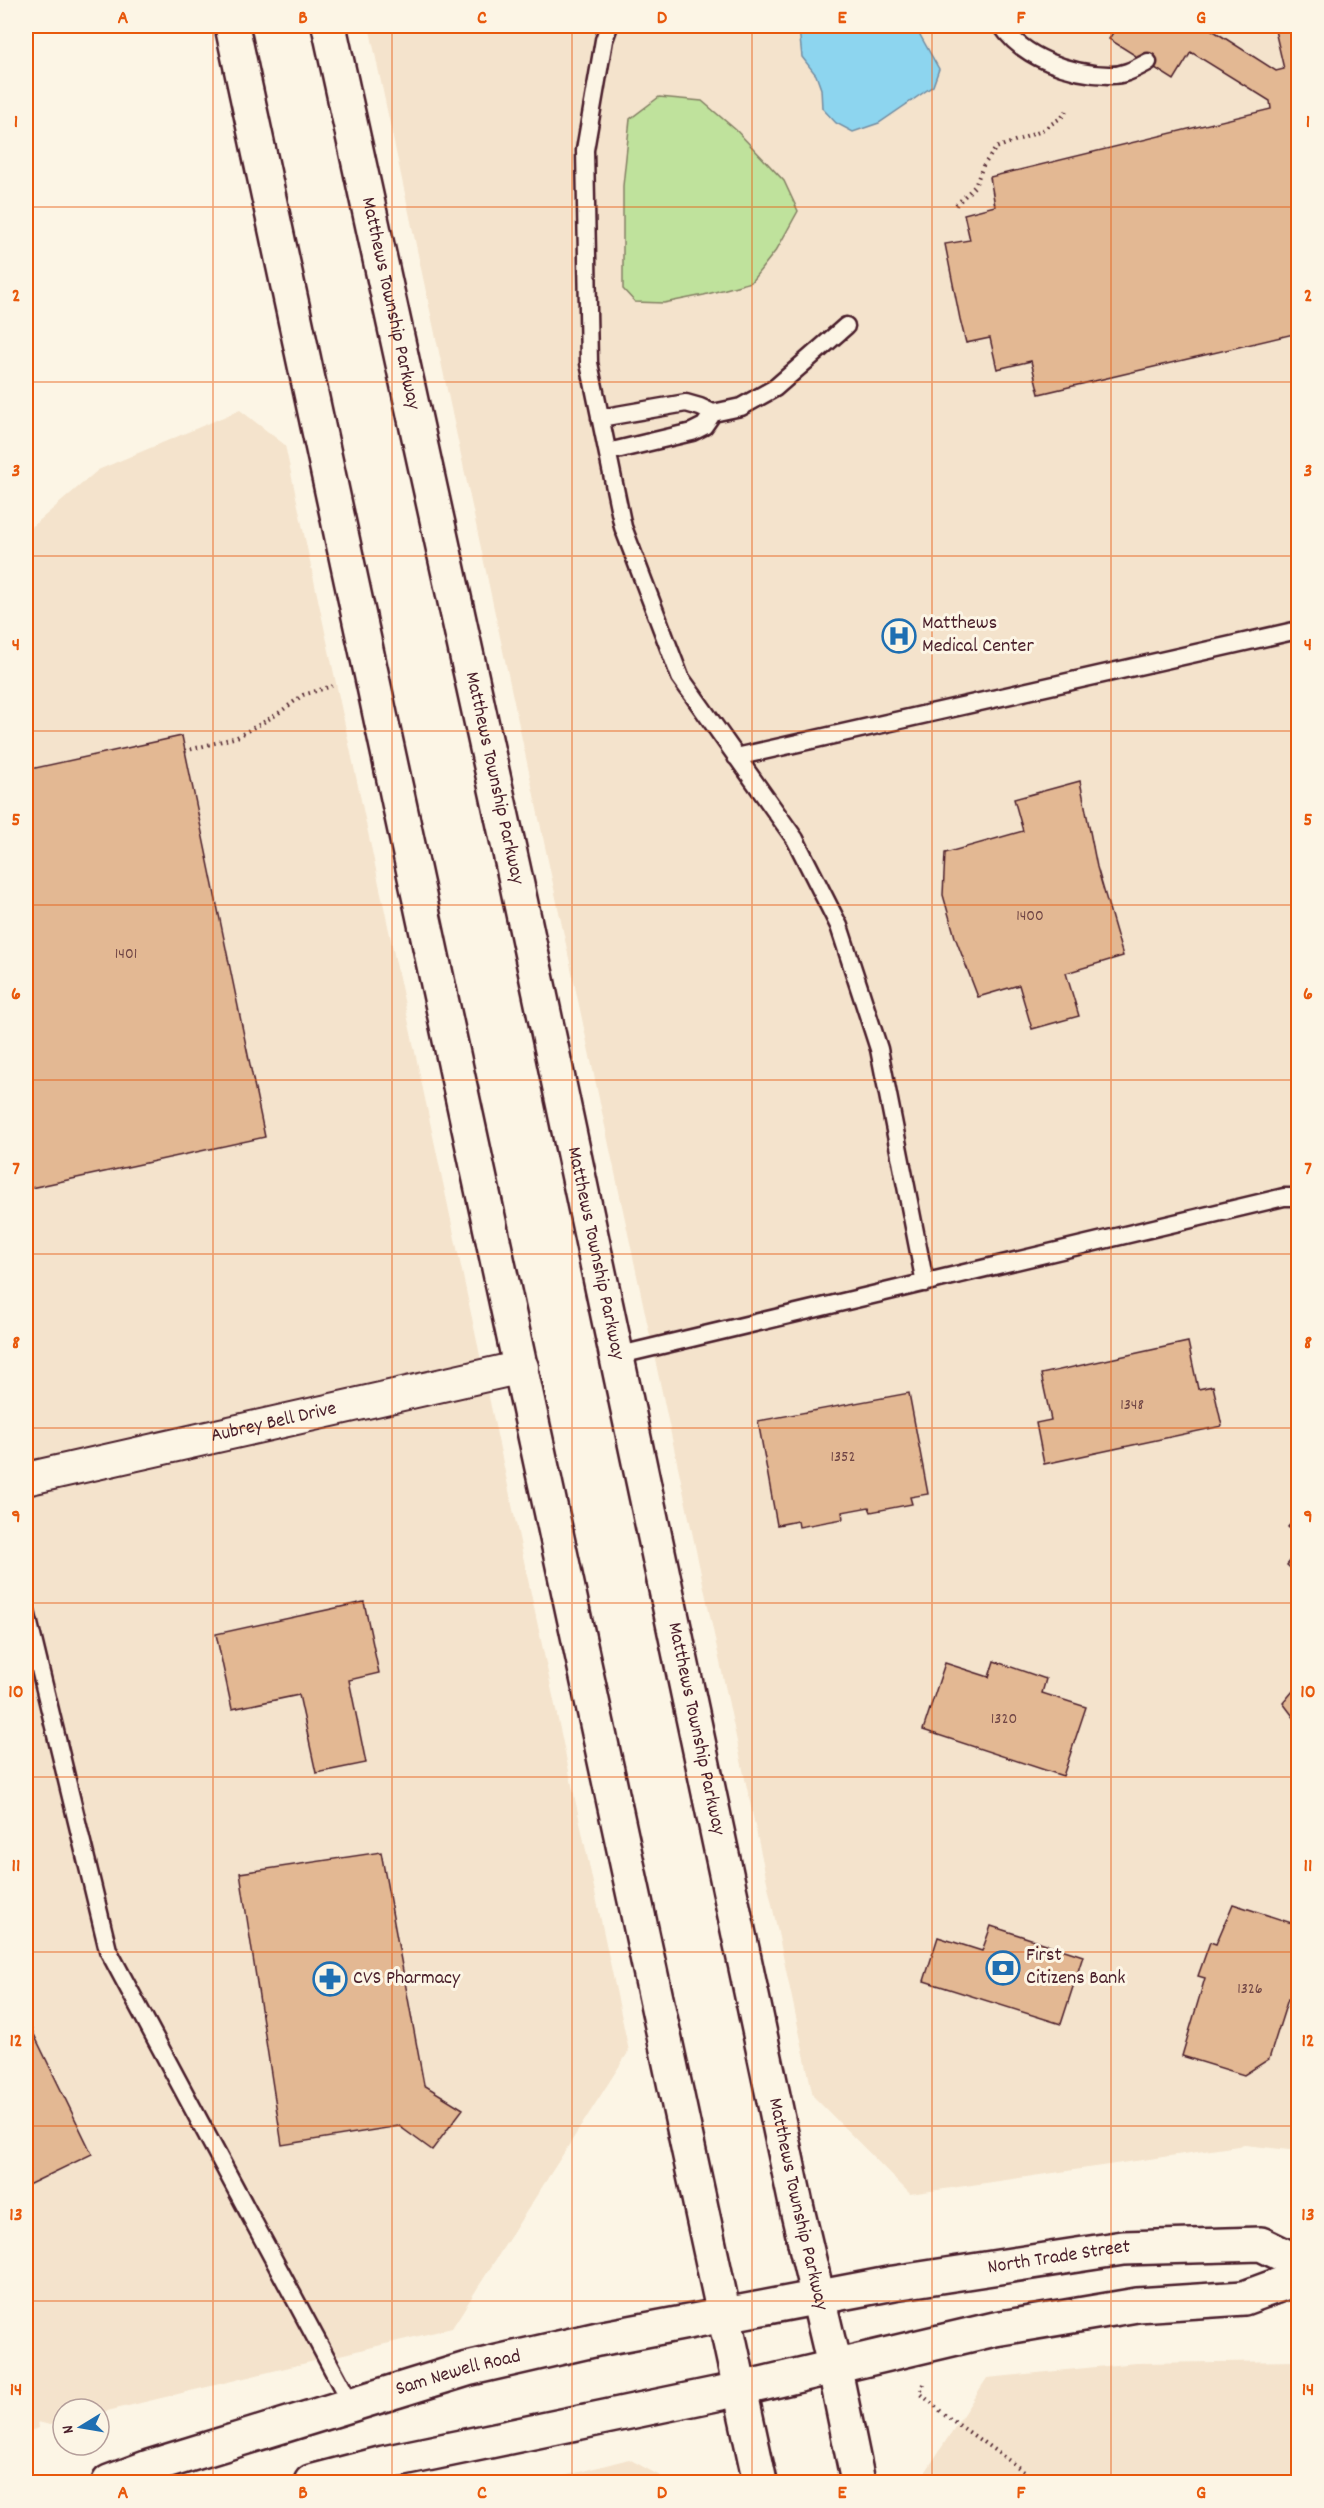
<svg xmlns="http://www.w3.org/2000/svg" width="1324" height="2508" font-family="Dekko,sans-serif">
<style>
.built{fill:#f4e3cc}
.green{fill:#bfe29c;stroke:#848064;stroke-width:1.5}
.water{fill:#8dd5ef;stroke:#728ca1;stroke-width:1.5}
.building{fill:#e3b893;stroke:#4a1f2b;stroke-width:1.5}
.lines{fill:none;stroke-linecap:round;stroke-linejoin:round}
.lane-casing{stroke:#4a1f2b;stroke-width:21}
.street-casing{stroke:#4a1f2b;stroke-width:36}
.secondary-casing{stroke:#4a1f2b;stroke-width:38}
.primary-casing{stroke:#4a1f2b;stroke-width:38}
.path{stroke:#4a1f2b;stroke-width:4;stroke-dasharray:1.5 4.5;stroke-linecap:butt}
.lane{stroke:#fcf5e5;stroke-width:16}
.street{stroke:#fcf5e5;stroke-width:32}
.secondary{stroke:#fcf5e5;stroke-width:33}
.primary{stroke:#fcf5e5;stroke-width:33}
.grid{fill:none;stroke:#e8590c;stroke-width:1.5;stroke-opacity:0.55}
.labels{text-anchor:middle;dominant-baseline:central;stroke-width:6;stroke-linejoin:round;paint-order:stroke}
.number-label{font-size:16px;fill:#704545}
.street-label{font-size:20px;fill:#4a1f2b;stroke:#fcf5e5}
.poi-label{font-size:20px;fill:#4a1f2b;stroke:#fcf5e5;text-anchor:start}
.neatline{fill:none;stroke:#e8590c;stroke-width:2}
.grid-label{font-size:20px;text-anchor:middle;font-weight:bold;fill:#e8590c}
</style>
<rect width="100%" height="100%" fill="#fcf5e5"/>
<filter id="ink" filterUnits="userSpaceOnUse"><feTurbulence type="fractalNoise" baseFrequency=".0167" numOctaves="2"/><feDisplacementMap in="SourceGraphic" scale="12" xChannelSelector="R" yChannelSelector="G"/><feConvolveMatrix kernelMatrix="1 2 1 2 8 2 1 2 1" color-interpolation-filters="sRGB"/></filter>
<g filter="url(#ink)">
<!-- built -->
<path class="built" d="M369,26h929v2125l-53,-6 -335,49 -97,-98z
M240,410l45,35 344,1606 -177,277 -353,85v-4h-36v13l-13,3 -12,-3 1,6 -13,4v-1900l72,-62z
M1298,2361v121h-379l68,-104 149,-15z
M629,2459l42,23h-130z"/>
<!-- green -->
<path class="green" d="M659,97l43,4 34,29 48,51 14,30 -21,38 -26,33 -47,13 -40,8 -29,-1 -12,-13v-103l7,-67z"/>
<!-- water -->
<path class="water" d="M779,26h136l24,43 -6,17 -54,37 -26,9 -17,-9 -14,-15 -1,-19 -5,-14 -14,-18 -3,-28z"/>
<!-- building -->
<path class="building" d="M1117,26h94l-2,2 67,43 8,-2 -10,-43h24v307l-259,61 -8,-33 -34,8 -7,-31 -24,5 -6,-24 -15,-75 25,-4 -6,-26 31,-8 -5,-29 281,-68 -1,-8 -79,-49 -17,28 -65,-41z
M182,736l83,401 -239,52v-419z
M1080,781l17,86 26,89 -57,17 13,43 -47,13 -13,-44 -41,12 -23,-60 -12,-42 2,-42 78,-22 -9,-32z
M1188,1342l10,47 15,-3 9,40 -178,38 -8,-41 15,-3 -10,-46z
M909,1393l19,101 -18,3 2,7 -41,8 -2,-5 -27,5 1,7 -44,8 -1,-6 -21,4 -19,-104z
M1298,1515v21l-10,-9z
M1298,1551v24l-11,-10z
M364,1602l15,71 -30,7 17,83 -50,10 -17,-78 -67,14 -16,-75z
M994,1661l52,18 -4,14 44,14 -23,69 -140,-46 22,-67 44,14z
M1298,1685v38l-15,-20z
M381,1852l43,233 39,24 -31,41 -33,-24 -117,19 -42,-272z
M1233,1904l65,21v77l-10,-3 -19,60 -25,16 -62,-19 23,-78 -7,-2 12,-34 6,2z
M991,1926l92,30 -22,68 -137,-43 14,-44 44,14z
M26,2018l66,136 -66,32z"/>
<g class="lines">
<defs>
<path id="lane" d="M609,26l-5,14 -19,110 4,213 34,164 57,150 115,162 44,87 40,123 46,234
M1002,26c21,32 69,48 106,49 15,1 27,-6 40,-13
M713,413l28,-6 34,-19 71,-62
M600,418l86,-15 14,4 13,6 -9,13 -12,6 -84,20
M736,757l562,-127
M616,1356l668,-159h14
M26,1611l82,339 243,454"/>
<g id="street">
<path id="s1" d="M26,1479l496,-112"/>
</g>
<g id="secondary">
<path id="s2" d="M109,2482l40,-15 318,-98 131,-30 296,-56 229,-35 138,-4 37,18"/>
<path d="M311,2482l73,-19 356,-74 255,-60 142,-24 107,-7 54,-20"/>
</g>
<g id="primary">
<path d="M232,26l528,2456"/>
<path id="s3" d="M329,26l188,859 280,1324 37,156 24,117"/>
</g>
</defs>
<!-- lane casing -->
<use href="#lane" class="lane-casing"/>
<!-- street casing -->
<use href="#street" class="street-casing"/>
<!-- secondary casing -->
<use href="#secondary" class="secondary-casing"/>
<!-- primary casing -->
<use href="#primary" class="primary-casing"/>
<!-- path -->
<path class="path" d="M956,205l19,-19 8,-20 13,-18 43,-16 23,-15 7,-9
M185,751l52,-14 39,-22 27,-20 29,-9
M924,2384l-4,9 25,22 94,67"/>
<!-- lane -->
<use href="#lane" class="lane"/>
<!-- street -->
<use href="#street" class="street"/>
<!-- secondary -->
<use href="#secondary" class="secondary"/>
<!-- primary -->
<use href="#primary" class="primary"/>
</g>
</g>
<!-- grid -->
<path class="grid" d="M213,26v2456M392,26v2456M572,26v2456M752,26v2456M932,26v2456M1111,26v2456M26,207h1272M26,382h1272M26,556h1272M26,731h1272M26,905h1272M26,1080h1272M26,1254h1272M26,1428h1272M26,1603h1272M26,1777h1272M26,1952h1272M26,2126h1272M26,2301h1272"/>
<!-- icons -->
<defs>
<symbol id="hospital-ring" viewBox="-11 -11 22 22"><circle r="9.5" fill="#fcf5e5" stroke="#1f6fb2" stroke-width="1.5"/><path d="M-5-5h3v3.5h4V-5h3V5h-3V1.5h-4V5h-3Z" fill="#1f6fb2"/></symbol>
<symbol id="bank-ring" viewBox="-11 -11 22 22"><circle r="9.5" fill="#fcf5e5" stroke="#1f6fb2" stroke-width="1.5"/><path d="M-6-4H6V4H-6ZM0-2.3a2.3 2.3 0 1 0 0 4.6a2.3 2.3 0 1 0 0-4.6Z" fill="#1f6fb2"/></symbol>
<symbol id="pharmacy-ring" viewBox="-11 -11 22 22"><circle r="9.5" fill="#fcf5e5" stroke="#1f6fb2" stroke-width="1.5"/><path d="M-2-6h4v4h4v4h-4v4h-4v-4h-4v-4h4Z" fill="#1f6fb2"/></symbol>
</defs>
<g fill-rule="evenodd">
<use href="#hospital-ring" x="880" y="617" width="38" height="38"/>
<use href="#bank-ring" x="984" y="1949" width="38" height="38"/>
<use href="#pharmacy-ring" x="311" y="1960" width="38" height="38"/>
</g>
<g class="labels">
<!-- number labels -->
<g class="number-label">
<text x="1030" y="916">1400</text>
<text x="126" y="954">1401</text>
<text x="1132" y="1405">1348</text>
<text x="843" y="1457">1352</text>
<text x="1004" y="1719">1320</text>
<text x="1250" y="1989">1326</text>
</g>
<!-- street labels -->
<g class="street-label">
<text stroke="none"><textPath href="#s3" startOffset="284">Matthews Township Parkway</textPath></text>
<text stroke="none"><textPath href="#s3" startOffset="770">Matthews Township Parkway</textPath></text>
<text stroke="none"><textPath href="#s3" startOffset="1256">Matthews Township Parkway</textPath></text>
<text stroke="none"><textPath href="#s1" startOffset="254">Aubrey Bell Drive</textPath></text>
<text stroke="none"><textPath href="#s3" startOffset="1742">Matthews Township Parkway</textPath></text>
<text stroke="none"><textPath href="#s3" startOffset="2228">Matthews Township Parkway</textPath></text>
<text stroke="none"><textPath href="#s2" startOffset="978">North Trade Street</textPath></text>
<text stroke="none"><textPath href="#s2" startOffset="366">Sam Newell Road</textPath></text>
</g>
<!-- poi labels -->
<g class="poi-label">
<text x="922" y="624">Matthews<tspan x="922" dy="23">Medical Center</tspan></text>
<text x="1026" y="1956">First<tspan x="1026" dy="23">Citizens Bank</tspan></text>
<text x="353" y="1979">CVS Pharmacy</text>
</g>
</g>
<!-- margin -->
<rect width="1324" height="2508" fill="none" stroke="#fcf5e5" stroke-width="66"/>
<!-- north arrow -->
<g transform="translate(81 2427) rotate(259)"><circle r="28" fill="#fcf5e5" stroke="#b59f9b" stroke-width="1.5"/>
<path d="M0-4.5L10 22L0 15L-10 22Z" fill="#1f6fb2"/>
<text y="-9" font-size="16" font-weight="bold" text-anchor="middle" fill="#4a1f2b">N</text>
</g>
<rect x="33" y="33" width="1258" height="2442" class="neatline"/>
<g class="grid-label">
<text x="123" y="23">A</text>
<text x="303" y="23">B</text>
<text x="482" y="23">C</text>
<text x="662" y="23">D</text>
<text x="842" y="23">E</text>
<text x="1021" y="23">F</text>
<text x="1201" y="23">G</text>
<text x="16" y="127">1</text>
<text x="1308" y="127">1</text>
<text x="16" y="301">2</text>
<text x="1308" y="301">2</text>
<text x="16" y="476">3</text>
<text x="1308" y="476">3</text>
<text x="16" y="650">4</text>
<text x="1308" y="650">4</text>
<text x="16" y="825">5</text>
<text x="1308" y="825">5</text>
<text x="16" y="999">6</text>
<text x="1308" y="999">6</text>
<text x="16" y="1174">7</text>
<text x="1308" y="1174">7</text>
<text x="16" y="1348">8</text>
<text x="1308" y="1348">8</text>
<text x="16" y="1522">9</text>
<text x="1308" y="1522">9</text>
<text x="16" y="1697">10</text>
<text x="1308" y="1697">10</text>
<text x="16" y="1871">11</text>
<text x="1308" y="1871">11</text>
<text x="16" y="2046">12</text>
<text x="1308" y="2046">12</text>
<text x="16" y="2220">13</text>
<text x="1308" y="2220">13</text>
<text x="16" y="2395">14</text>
<text x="1308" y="2395">14</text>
<text x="123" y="2498">A</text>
<text x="303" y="2498">B</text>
<text x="482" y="2498">C</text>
<text x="662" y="2498">D</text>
<text x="842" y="2498">E</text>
<text x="1021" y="2498">F</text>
<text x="1201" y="2498">G</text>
</g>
</svg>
